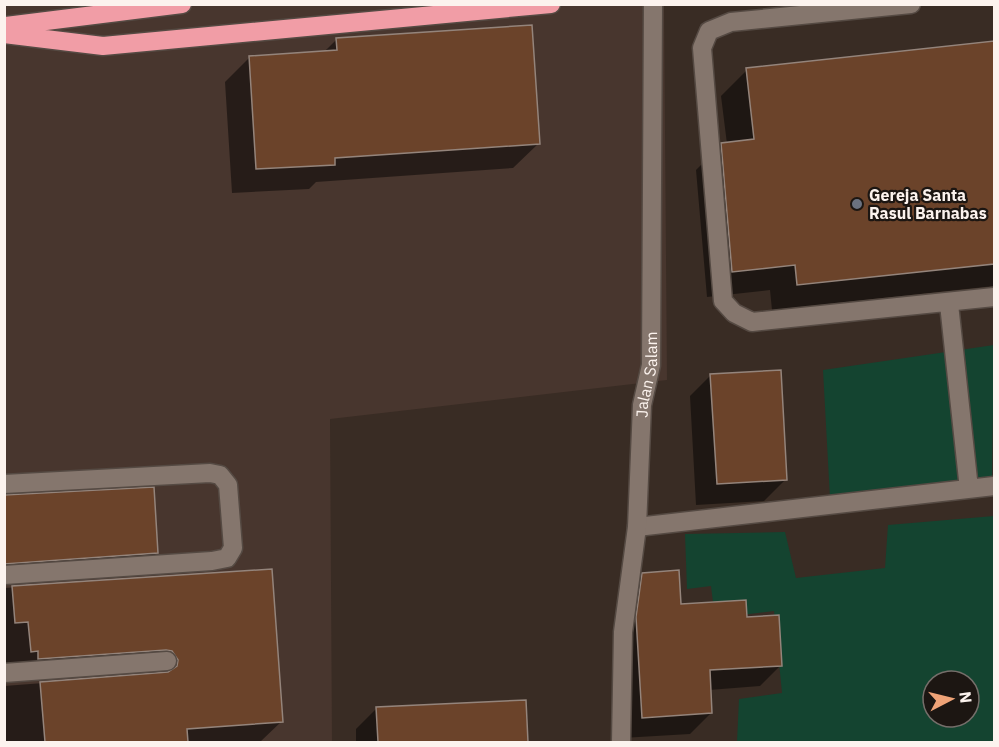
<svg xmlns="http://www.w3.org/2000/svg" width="999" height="747" font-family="'IBM Plex Sans',sans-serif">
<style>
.industrial{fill:#48362e}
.green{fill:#144430;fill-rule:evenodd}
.shadow{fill:#0007}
.building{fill:#6b432a;stroke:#94847b;stroke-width:1.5}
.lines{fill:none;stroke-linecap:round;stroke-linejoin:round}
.lane-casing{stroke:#554a43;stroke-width:21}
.street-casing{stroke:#554a43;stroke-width:21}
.highway-casing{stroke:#554a43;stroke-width:21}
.lane{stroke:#85766d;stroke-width:18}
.street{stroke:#85766d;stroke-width:18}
.highway{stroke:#f19da6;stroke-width:18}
.worship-dot{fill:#6b7280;stroke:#1c1612;stroke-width:2}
.labels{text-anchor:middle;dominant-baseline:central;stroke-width:4.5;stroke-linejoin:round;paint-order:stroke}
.poi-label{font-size:16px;font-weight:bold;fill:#fcf3ee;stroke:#1c1612;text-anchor:start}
.street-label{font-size:16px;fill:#fcf3ee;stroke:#1c1612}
</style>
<rect width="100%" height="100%" fill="#392c24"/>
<!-- industrial -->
<path class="industrial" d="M4,5h660l3,375 -337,39 2,323h-327z"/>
<!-- green -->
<path class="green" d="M994,345l-2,135 -162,18 -7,-128z
M994,516v226h-257l2,-43 43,-6 -8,-82 -59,7 -4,-32 -24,3 -2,-55 100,-2 11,46 89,-10 3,-43zM933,681h36v36h-36z"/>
<!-- shadow -->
<path class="shadow" d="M337,39l201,105 -25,24 -197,14 -7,7 -77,4 -7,-111 25,-25 74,-5z
M994,43v243l-222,24 -2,-20 -63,7 -11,-127 26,-26h5l-6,-48 26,-26z
M711,375l74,105 -21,21 -68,4 -6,-109z
M4,497l153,56 -23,23 -130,9z
M271,571l11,150 -22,21h-256v-56l144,-11 -5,-3 -139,10v-94z
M643,574l37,32 66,13 35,46 -21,21 -51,4 2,23 -21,21 -68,4v-143z
M525,702l1,40h-170v-13l21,-21z"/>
<!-- building -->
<path class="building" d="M532,25l8,119 -205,14v7l-79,4 -7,-113 88,-6 -1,-12z
M994,41v223l-197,21 -2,-20 -63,7 -11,-129 33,-4 -8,-71z
M781,370l6,110 -70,4 -7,-110z
M154,487l4,66 -154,11v-69z
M272,569l11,153 -96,7 1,13h-143l-5,-60 128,-10 9,-6 1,-6 -6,-9 -6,-1 -128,9v-8l-7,1 -3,-30 -13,1 -3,-37z
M679,570l2,34 65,-4 1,17 32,-2 3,51 -72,4 2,43 -70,5 -6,-101 6,-44z
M526,700l2,42h-150l-2,-35z"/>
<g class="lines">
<defs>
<path id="lane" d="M911,4l-180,18 -22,9 -7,17 21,253 11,12 18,9 242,-25
M949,304l20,185
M4,484l206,-11 10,2 8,10 5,63 -6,10 -15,3 -208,14
M637,527l357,-41
M4,673l163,-12"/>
<g id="street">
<path id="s1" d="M621,742l2,-110 14,-105 5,-122 9,-40 2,-361"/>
</g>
<path id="highway" d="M6,26l176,-22
M4,34l99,12 448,-42"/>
</defs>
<!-- lane casing -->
<use href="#lane" class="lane-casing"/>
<!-- street casing -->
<use href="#street" class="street-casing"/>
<!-- highway casing -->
<use href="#highway" class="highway-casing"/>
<!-- lane -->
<use href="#lane" class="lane"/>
<!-- street -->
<use href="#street" class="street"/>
<!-- highway -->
<use href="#highway" class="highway"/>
</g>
<!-- markers -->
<circle class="worship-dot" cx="857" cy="204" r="6"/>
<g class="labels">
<!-- poi labels -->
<g class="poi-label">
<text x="869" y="195">Gereja Santa<tspan x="869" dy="18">Rasul Barnabas</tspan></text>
</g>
<!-- street labels -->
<g class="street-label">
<text stroke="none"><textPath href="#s1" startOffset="369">Jalan Salam</textPath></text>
</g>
</g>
<!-- border -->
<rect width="999" height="747" fill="none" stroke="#fcf3ee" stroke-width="12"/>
<!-- north arrow -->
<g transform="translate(951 699) rotate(83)"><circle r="28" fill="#1c1612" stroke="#766e6a" stroke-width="1.5"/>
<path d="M0-4.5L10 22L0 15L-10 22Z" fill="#efa377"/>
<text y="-9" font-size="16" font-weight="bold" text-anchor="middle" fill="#fcf3ee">N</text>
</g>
</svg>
